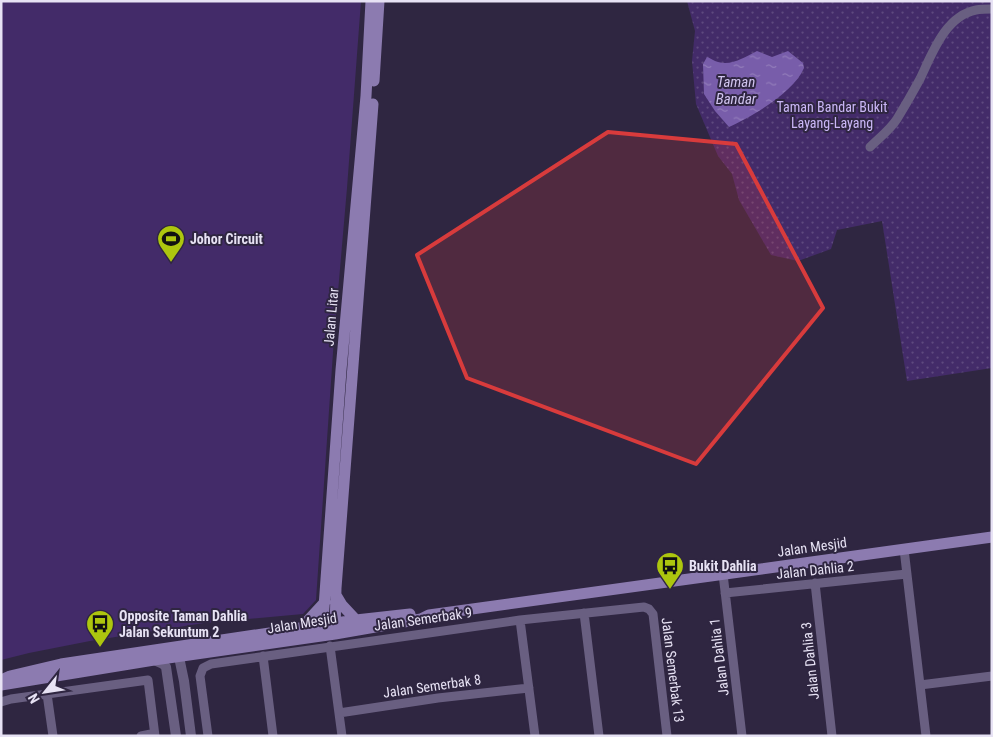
<svg xmlns="http://www.w3.org/2000/svg" width="993" height="737" font-family="'Roboto Condensed',sans-serif">
<style>
.grass{fill:#432b69}
.park{fill:url(#park-dots)}
.water{fill:url(#water-ripples)}
.lines{fill:none;stroke-linecap:round;stroke-linejoin:round}
.minor{stroke:#695f81;stroke-width:9}
.tertiary{stroke:#695f81;stroke-width:10}
.secondary{stroke:#8c7bb0;stroke-width:11}
.marked{fill:#d83b3c;fill-opacity:0.2;stroke:#d83b3c;stroke-width:4;stroke-linejoin:round}
.labels{text-anchor:middle;dominant-baseline:central;stroke-width:4;stroke-linejoin:round;paint-order:stroke}
.park-label{font-size:14px;fill:#cab7f6;stroke:#2f2641}
.poi-label{font-size:14px;font-weight:bold;fill:#e7e2f4;stroke:#2f2641;text-anchor:start}
.street-label{font-size:14px;fill:#e7e2f4;stroke:#2f2641}
.water-label{font-size:15px;font-style:italic;fill:#d1c5ef;stroke:#2f2641}
</style>
<defs>
<pattern id="park-dots" width="8" height="8" patternUnits="userSpaceOnUse" patternTransform="scale(1.25)"><rect width="8" height="8" fill="#432b69"/><path d="M2 2h.1M6 6h.1" fill="none" stroke="#5e497f" stroke-width="1.8" stroke-linecap="round"/></pattern>
<pattern id="water-ripples" width="26" height="14" patternUnits="userSpaceOnUse" patternTransform="scale(1.25)"><rect width="26" height="14" fill="#785daa"/><path d="M2 4q2-2 4 0t4 0M15 11q2-2 4 0t4 0" fill="none" stroke="#927cba"/></pattern>
</defs>
<rect width="100%" height="100%" fill="#2f2641"/>
<!-- grass -->
<path class="grass" d="M1,1h360l-14,187 -13,150 -18,262 -13,14 -99,9 -114,18 -61,12 -28,7z"/>
<!-- park -->
<path class="park" d="M687,1h305v367l-85,13 -25,-160 -45,9 -6,19 -33,12 -27,-6 -32,-55 -7,-26 -14,-18 -22,-52 -4,-43 3,-30z"/>
<!-- water -->
<path class="water" d="M757,51l15,6 16,-6 15,12 1,5c-10,24 -51,48 -75,59l-14,-16 -11,-17 -1,-30 4,-7c3,1 7,4 11,5 14,4 27,-5 39,-11z"/>
<g class="lines">
<!-- minor -->
<path class="minor" d="M870,147c9,-9 20,-17 27,-28 8,-13 16,-27 23,-40 12,-25 25,-63 56,-69 5,-1 11,-1 16,-1
M904,549l22,187
M723,574l19,162
M815,583l17,153
M725,593l182,-19
M584,613l15,123
M520,620l15,116
M330,646l12,90
M263,656l10,80
M920,685l72,-9
M47,694l6,42
M1,702l10,-3 137,-19 7,56
M339,713l99,-15 91,-10
M141,736l10,-2
M208,736l-8,-60 3,-8 8,-4 309,-44 124,-13 5,2 4,5 14,122"/>
<!-- tertiary -->
<path class="tertiary" d="M174,652l5,5 5,24 7,55
M154,660l9,4 3,3 10,69"/>
<!-- secondary -->
<path class="secondary" d="M374,81l5,-80
M336,595l6,10 14,15
M301,628l24,-26
M335,634l1,-46 37,-484
M322,635l19,-265 25,-274 5,-95
M1,680l9,-4 51,-12 295,-44 54,-6
M1,685l153,-25 181,-26 86,-15 8,-4 563,-78"/>
</g>
<!-- marked area -->
<path class="marked" d="M608,132l128,12 87,164 -127,156 -229,-86 -50,-123z"/>
<!-- icons -->
<defs>
<symbol id="stadium-pin" viewBox="-11 -11 22 30"><path d="M0 17L-7.5 6A9.5 9.5 0 1 1 7.5 6Z" fill="#adc60e" stroke="#2f2641"/><path d="M0-5a6.5 5 0 1 0 0 10a6.5 5 0 1 0 0-10ZM-3.5-1.8h7v3.6h-7Z" fill="#111"/></symbol>
<symbol id="bus-pin" viewBox="-11 -11 22 30"><path d="M0 17L-7.5 6A9.5 9.5 0 1 1 7.5 6Z" fill="#adc60e" stroke="#2f2641"/><path d="M-5-6H5V4H4V6H2V4H-2V6H-4V4H-5ZM-3.5-4V0h7V-4ZM-3.5 1.2v1.5H-2V1.2ZM2 1.2v1.5H3.5V1.2Z" fill="#111"/></symbol>
</defs>
<g fill-rule="evenodd">
<use href="#stadium-pin" x="155" y="223" width="32" height="43"/>
<use href="#bus-pin" x="654" y="550" width="32" height="43"/>
<use href="#bus-pin" x="84" y="608" width="32" height="43"/>
</g>
<g class="labels">
<!-- park labels -->
<g class="park-label">
<text x="832" y="107">Taman Bandar Bukit<tspan x="832" dy="16">Layang-Layang</tspan></text>
</g>
<!-- poi labels -->
<g class="poi-label">
<text x="190" y="239">Johor Circuit</text>
<text x="689" y="566">Bukit Dahlia</text>
<text x="119" y="616">Opposite Taman Dahlia<tspan x="119" dy="16">Jalan Sekuntum 2</tspan></text>
</g>
<!-- street labels -->
<g class="street-label">
<text transform="translate(331 317) rotate(-85)">Jalan Litar</text>
<text transform="translate(812 547) rotate(-8)">Jalan Mesjid</text>
<text transform="translate(815 570) rotate(-6)">Jalan Dahlia 2</text>
<text transform="translate(423 619) rotate(-8)">Jalan Semerbak 9</text>
<text transform="translate(302 623) rotate(-9)">Jalan Mesjid</text>
<text transform="translate(719 657) rotate(-97)">Jalan Dahlia 1</text>
<text transform="translate(810 661) rotate(-96)">Jalan Dahlia 3</text>
<text transform="translate(673 670) rotate(83)">Jalan Semerbak 13</text>
<text transform="translate(432 686) rotate(-8)">Jalan Semerbak 8</text>
</g>
<!-- water labels -->
<g class="water-label">
<text x="736" y="82">Taman<tspan x="736" dy="17">Bandar</tspan></text>
</g>
</g>
<!-- border -->
<rect width="993" height="737" fill="none" stroke="#e7e2f4" stroke-width="5"/>
<!-- north arrow -->
<g transform="translate(45 692) rotate(240)" stroke="#2f2641" stroke-width="4" paint-order="stroke">
<path d="M0-4L9 19L0 12L-9 19Z" fill="#e7e2f4"/>
<text y="-8" font-size="14" font-weight="bold" text-anchor="middle" fill="#e7e2f4">N</text>
</g>
</svg>
